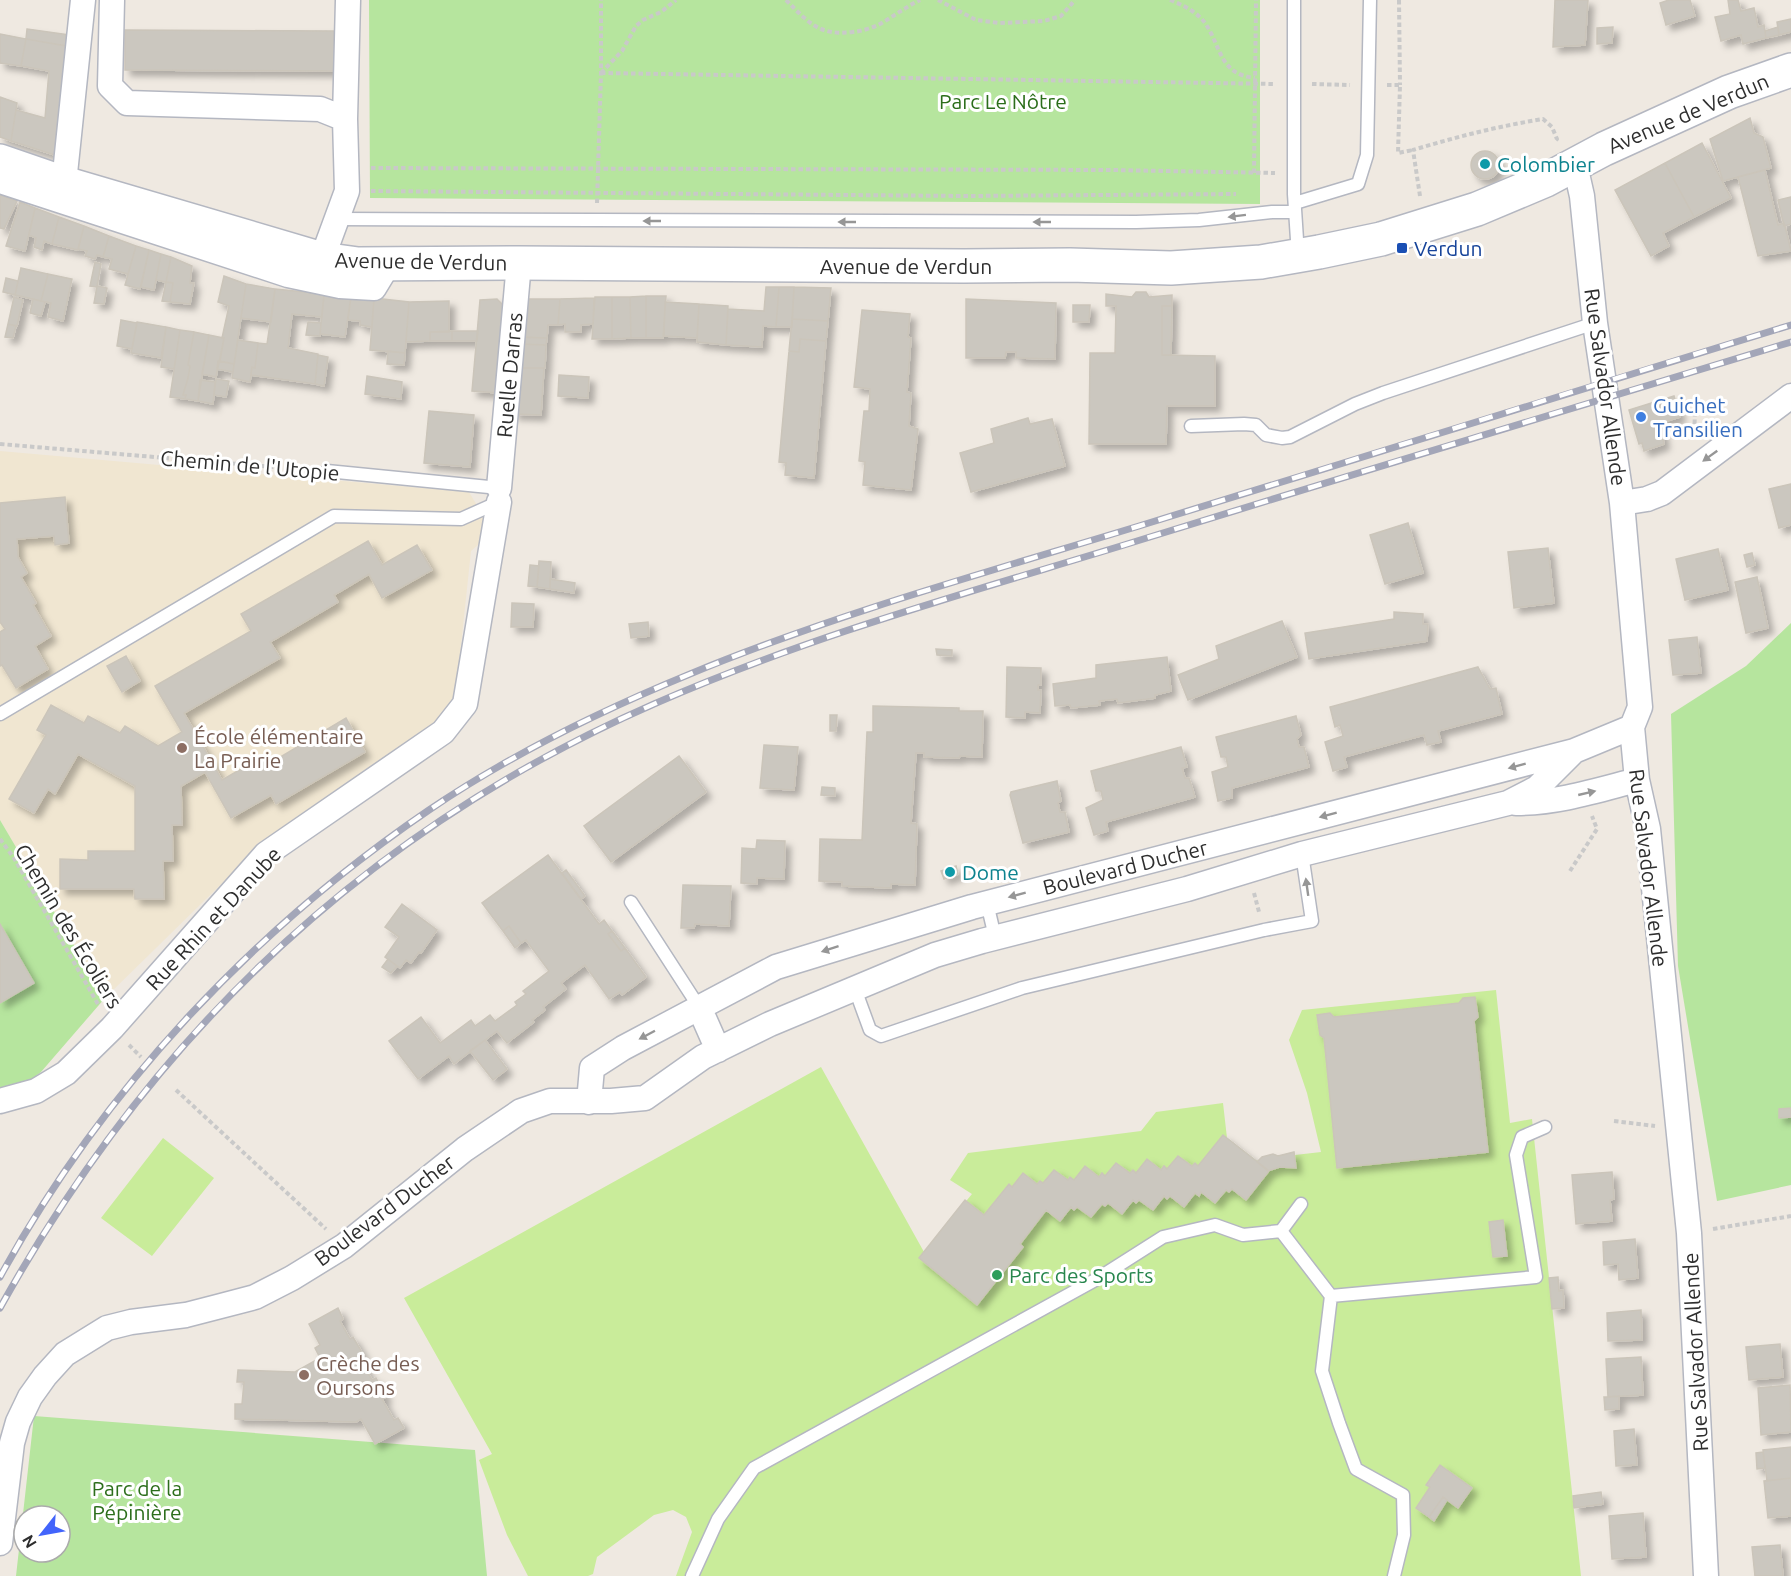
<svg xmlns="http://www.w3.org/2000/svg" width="1791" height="1576" font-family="Ubuntu,sans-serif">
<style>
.education{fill:#f0e6d1}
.green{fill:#b6e59e;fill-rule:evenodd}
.pitch{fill:#c9ec9a}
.building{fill:#cbc7bf;stroke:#cbc5ba;stroke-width:1.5;filter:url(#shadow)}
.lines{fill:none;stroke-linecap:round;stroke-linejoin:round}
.service-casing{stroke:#b4b7c1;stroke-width:15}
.minor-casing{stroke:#b4b7c1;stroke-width:27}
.secondary-casing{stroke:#b4b7c1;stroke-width:36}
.path{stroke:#c9c9c9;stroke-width:4;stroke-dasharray:4.5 3;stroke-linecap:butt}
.service{stroke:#fff;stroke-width:12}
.minor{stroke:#fff;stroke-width:24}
.secondary{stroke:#fff;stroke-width:33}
.rail-casing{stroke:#a3a6b8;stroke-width:7}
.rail{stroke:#fff;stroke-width:4.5;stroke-dasharray:14;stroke-linecap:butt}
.oneway{fill:#969696}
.culture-dot{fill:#0f9aa8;stroke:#fff;stroke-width:2}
.transit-dot{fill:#1a4fb4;stroke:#fff;stroke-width:2}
.shop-dot{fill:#3f7fe0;stroke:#fff;stroke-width:2}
.education-dot{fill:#8d6e63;stroke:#fff;stroke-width:2}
.leisure-dot{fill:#2e9e5b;stroke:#fff;stroke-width:2}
.labels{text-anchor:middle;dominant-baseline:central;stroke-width:6;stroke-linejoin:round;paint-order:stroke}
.park-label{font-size:21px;fill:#2c6e1b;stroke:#fff}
.street-label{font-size:21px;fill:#2e2e2e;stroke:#fff}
.culture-label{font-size:21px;fill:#0d838f;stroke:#fff;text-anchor:start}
.transit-label{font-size:21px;fill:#164399;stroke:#fff;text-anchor:start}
.shop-label{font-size:21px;fill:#366cbe;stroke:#fff;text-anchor:start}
.education-label{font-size:21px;fill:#785e54;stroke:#fff;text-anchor:start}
.leisure-label{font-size:21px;fill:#27864d;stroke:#fff;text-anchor:start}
</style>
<defs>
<filter id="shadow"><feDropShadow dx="5.5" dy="5.5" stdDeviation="3" flood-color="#0004"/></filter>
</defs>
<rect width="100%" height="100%" fill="#efe9e1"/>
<!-- education -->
<path class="education" d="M0,451l469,41 15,25 2,21 -15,13 -15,141 -11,20 -11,11 -146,100 -29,24 -154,151 -105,-178z"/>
<!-- green -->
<path class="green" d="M369,0h891v204l-890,-6z
M1791,623v562l-74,16 -39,-235 -7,-252 75,-48z
M0,820l105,178 -64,74 -10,8 -31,8z
M34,1416l441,34 12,126h-471zM24,1516h36v36h-36z"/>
<!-- pitch -->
<path class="pitch" d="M1496,990l14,133 22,-4 49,457h-905l16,-44 -6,-15 -13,-7 -19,5 -57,42 -4,17 -5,2h-60l-21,-41 -28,-75 13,-6 -88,-156 417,-231 103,185 48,-58 -22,-14 18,-27 173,-22 15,-19 67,-9 4,35 30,23c12,-9 25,-3 37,-9l1,3 26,-3 -14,-59 -18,-53 13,-30z
M163,1138l51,40 -62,78 -51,-38z"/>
<!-- building -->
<path class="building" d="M1555,0h33l-3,45 -32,2z
M1669,0h21l5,16 -29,9 -6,-22z
M1728,0h10l3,11 13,-3 4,19 6,-2 2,13 -23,6 -2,-9 -20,6 -6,-24 15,-3z
M1791,19v13l-12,3 -2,-13z
M1613,27l-1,16 -15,1v-16z
M1778,27l1,8 -13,3 -1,-7z
M27,29l42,6 -2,11 -41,-7z
M125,30l209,1v40l-209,-1z
M0,34l26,5 -5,27 -21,-3z
M26,39l46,8 -11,110 -50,-16 5,-31 29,8 4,-47 -28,-5z
M0,97l17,6 -6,38 -11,-4z
M1750,118l4,15 9,4 8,31 -48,13 -13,-42z
M1702,143l29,55 -37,19 -29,-54z
M1471 165a14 14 0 1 1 28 0a14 14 0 1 1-28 0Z
M1665,163l29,54 -31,16 6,13 -18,10 -36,-66z
M1765,170l13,55 6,-2 1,3 6,25 -33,5 -20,-79z
M0,195l17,6 -13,28 -4,-1z
M1791,197v27l-7,2 -6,-26z
M20,202l15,6 -10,43 -19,-5z
M35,208l24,9 -7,27 -8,-3 -2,9 -8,-3 2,-9 -7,-3z
M59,217l25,9 -6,24 -26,-6z
M84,226l25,10 -6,21 -6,-2 -2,4 -10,-3 2,-5 -9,-2z
M109,236l27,10 -8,28 -19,-5 3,-10 -9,-2z
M136,246l13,4 -9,39 -15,-4z
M149,250l12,4 -7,36 -13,-3z
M161,254l10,3 -5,25 -10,-2z
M171,257l21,9 -2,17h4l-4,21 -20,-2 3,-19 -7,-1z
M95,262l6,2 -4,23 -7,-1z
M21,268l27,6 -7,27 -26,-6z
M48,274l24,5 -9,42 -15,-4 3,-14 -10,-2z
M224,276l22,8 -12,80 -14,-3 4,-23h-2l7,-32 -11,-4z
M6,278l12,3 -3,14 -12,-3z
M166,282l7,1 -3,19 -8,-1z
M246,284l29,5 -4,33 -30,-4z
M97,286l10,2 -3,16 -10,-1z
M766,287h13l-3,40 -13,-1 -1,21 -36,-2 2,-36 36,2z
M779,287h15l-2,40h-16z
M794,287l37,1 -3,33 -36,-2z
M275,289l49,5 -2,23 -30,-3 -4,34 30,6 -3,30 -64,-9 1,-8 3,1 3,-25 9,1z
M1136,292h10l3,5 23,-2v11h-10v49l53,1v50h-48l-1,38h-77l1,-91h25l1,-47h-10v-12l26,3z
M324,294l27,2 -6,41 -25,-3z
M351,296l23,2 -2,29 -12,-2v-4l-12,-1z
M646,296h20l-3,42h-17z
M646,296v42h-15l-1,-41z
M14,297l9,3 -6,26 -9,-2z
M595,297h17v42h-20z
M612,297h18l1,41 -19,1z
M374,298l35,4 -4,51 -35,-3z
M594,298l-1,26 -12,1v7h-16v-8l-7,1 2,-26z
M33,299l12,3 -4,14 -11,-3z
M497,299l11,11 -8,83 -28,-2 8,-91z
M523,299h37l-2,26h-10l-1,13 -28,-1z
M966,299l90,4 -1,56 -39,-1v-6h-10l-1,6h-39z
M449,301v31h-19v9l-24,1 3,-40z
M665,302l34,2 -2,34 -33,-2z
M699,304l29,2 -2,39 -29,-3z
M1073,305h17l-1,17h-16z
M1162,306h10l-1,49h-9z
M862,310l48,4 -2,23 3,1 -4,54 4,1 -2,33 9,3 -7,61 -48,-5 2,-23 -6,-1 5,-50h5l1,-22 -16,-2z
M792,319l36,2 -2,20 -26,-2 -1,13 -10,-1z
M121,320l16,3 -5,26 -15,-3z
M137,322l29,5 -5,31 -30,-5z
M308,322l13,1 -1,13 -14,-1z
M8,324l8,2 -3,12 -8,-1z
M166,327l14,3 -6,39 -13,-2z
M180,330l14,2 -6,33 2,1 -2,12 -5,17h3l-1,4 -15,-2z
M452,331v10h-22v-9z
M452,331h26l-1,10h-25z
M194,332l15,3 -11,66 -13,-2 1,-4h-3l5,-17 2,-12 -2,-1z
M209,335l15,3 -8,39 -14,-3z
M519,337l28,1 -1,7 -27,-1z
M800,339l26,2 -12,137 -29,-3 1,-12 -7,-1 10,-111 10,1z
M238,340l20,3 -3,25 -3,-1 -2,15 -18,-4z
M519,344l27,1 -1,23h-28z
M388,351l17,2 -1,12 -17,-1z
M318,355l10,2 -4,29 -9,-2z
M218,361l16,3 -1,8 -16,-3z
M517,368h27l-3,47 -28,-1z
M559,375l30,2 -1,21 -30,-2z
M367,376l35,6 -1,17 -36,-5z
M216,379l13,2 -3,16 -12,-2z
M200,380l15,2 -2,22 -15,-3z
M1674,396l6,21 -20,6 4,21 -20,7 -2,-8 -3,1 -10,-34z
M429,411l45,4 -4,52 -46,-4z
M1028,418l2,6 22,-5 13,47 -94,26 -11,-39 34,-10 -3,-14z
M1791,484v41l-12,3 -10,-39z
M65,497l4,46 -14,2 -1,-9 -37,3 1,18 9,16 -6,4 15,26 -3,2 18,31 -16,10 13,23 -32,19 -14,-23 -2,1v-34l5,-3 -5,-7v-119z
M1408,523l15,50 -38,11 -15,-49z
M368,541l14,24 35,-20 15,25 -50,28 -13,-24 -35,21 4,7 -68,40 10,16 -96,55 38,67 40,-23 5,8 79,-47 19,34 -89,52 -5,-9 -40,23 -26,-46 -24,14 1,39h-10l1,36h-10l1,38h-29l-1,-10h-74v-30l28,1v-9h47v-65l-57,-32 -23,40 -7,-5 -14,24 -25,-14 37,-64 -9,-5 14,-25 33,18 4,-7 32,17 5,-7 33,20 24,-14 -27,-46 96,-55 -10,-17z
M1548,548l6,55 -40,5 -6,-56z
M1718,549l10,41 -43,10 -9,-41z
M1752,553l3,12 -8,2 -3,-12z
M539,561l12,1 -1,27 -13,-2z
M530,565l9,1 -2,21 -9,-1z
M1757,577l11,51 -22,5 -11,-51z
M550,579l25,4 -1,10 -24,-4z
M512,603l22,1 -1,23h-22z
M1394,612l29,2v10h5l-1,17 -118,18 -4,-26 89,-14z
M1282,621l15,36 -109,43 -10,-25 41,-16 -3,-13z
M648,622l1,14 -18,2 -2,-14z
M1697,637l4,36 -28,2 -4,-35z
M936,649l16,1v6l-15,-1z
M126,656l14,25 -18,11 -15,-26z
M1167,657l4,34 -16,4v3l-37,5 -1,-4 -18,2 1,4 -29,3 -1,-3 -15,1 -2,-22 43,-6v-13z
M1007,667l34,1v17h-3v5h3l-1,23 -15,-1v6l-19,-1z
M1478,667l12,22 6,-1 6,26 -64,17 3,11 -14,3 -3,-10 -80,22 3,10 -14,4 -8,-29 18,-6 -3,-11 -5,2 -5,-20z
M873,706l86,2v3h24l-1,46 -22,-1 -1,2 -35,-1v-4h-8l-5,70 6,1 -2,61 -24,-1v4l-49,-2v-4l-23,-1 1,-42 42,1 5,-108h6z
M830,715h7l-1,16h-6z
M1296,716l5,19 -4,4 2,8h5l5,20 -77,21v10l-14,3 -6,-29 16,-5 -2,-10h-5l-5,-20z
M764,745l34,2 -4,43 -34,-2z
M1181,747l6,20 -5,1 3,10h4l6,19 -89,25 2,9 -14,4 -8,-27 17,-8 -2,-9h-5l-5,-20z
M679,756l27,36 -95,70 -27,-36z
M1057,781l4,20 -3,2 2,9h5l4,20 -46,11 -13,-48 1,-3z
M822,787l13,1v8l-14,-1z
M757,840l28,1 -1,38 -27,-1v6l-16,-1 1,-35 14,1z
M548,855l51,69 5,-4 8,11 -4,3 13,17 4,-3 21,29 -24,18 -2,-3 -11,7 -24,-34 -24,18 5,6 -23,18 2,3 -13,10 2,2 -27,21 -10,-12 -43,33 -5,-8 -31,23 -29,-38 32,-24 19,26 31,-23 4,6 15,-11 5,6 22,-16 -2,-3 11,-8 -3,-3 26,-20 -23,-31 -5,3 -12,-17 -6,5 -21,-28z
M956,866l2,8 -14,5 -3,-8z
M566,870l19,26 -4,3 -19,-26z
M683,885l48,1 -2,40 -34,-2 -1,4h-13z
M402,904l35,26 -16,23 -2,-1 -8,11 -5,-3 -6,8 -15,-11 14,-20 -14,-10z
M0,924l34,59 -34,20z
M509,926l12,17 -6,5 -12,-17z
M612,931l13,17 -4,3 -13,-17z
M388,959l9,7 -6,7 -9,-6z
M1475,997l3,20 -4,4 14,131 -151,16 -13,-130 -4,-3 -3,-20 13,-2 4,4 125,-14 4,-5z
M485,1040l22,29 -14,11 -23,-29z
M1791,1108v9l-12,1v-9z
M1223,1135l46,36 -23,29 -14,-11 -3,3 -3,-2 -11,13 -14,-11 -2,4 -4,-3 -11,14 -14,-11 -3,3 -3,-3 -11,14 -14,-10 -3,3 -3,-3 -11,14 -14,-11 -3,3 -3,-2 -11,13 -14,-10 -3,3 -3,-3 -11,14 -14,-11 -26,34 3,3 -46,58 -58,-47 46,-58 19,15 25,-31 3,3 11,-14 14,11 3,-3 3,2 11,-13 14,10 2,-3 4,3 11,-14 14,11 3,-4 3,3 11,-13 14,10 3,-3 3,3 11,-14 14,11 3,-4 3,3 11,-13 14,10 3,-3 3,3z
M1294,1152l2,16 -16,-1 -12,4 -11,-9 5,-5 11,-3 5,2z
M1612,1172l2,27 -4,1 2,21 -36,3 -4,-49z
M1503,1220l4,36 -14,1 -4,-35z
M1635,1239l3,39 -19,2 -1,-16 -14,1 -1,-23z
M1558,1277l1,14 4,-1 1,18 -12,1 -3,-31z
M338,1308l5,11 -3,2 10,18 3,-2 11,19 -4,2 12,22 4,-2 10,19 -4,2 12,21 4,-2 6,10 -29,16 -14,-25 -5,3 -121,-3v-15h7l2,-22h-7l1,-12 57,2 25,-14 -5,-10 5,-3 -11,-21z
M1641,1310l1,30 -34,1 -1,-28z
M1780,1344l3,33 -34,3 -3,-33z
M1641,1357l2,38 -35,2 -2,-38z
M1790,1385l1,47 -30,3 -3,-47z
M1619,1396v13l-14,1 -1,-13z
M1634,1429l3,36 -21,1 -2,-35z
M1791,1447v31l-24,3 -4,-31z
M1763,1452l2,16 -8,1 -1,-16z
M1440,1465l32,23 -14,20 -15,-11 -14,20 -13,-9 14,-21 -4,-2z
M1791,1478v38l-23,2 -4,-37z
M1601,1492l2,12 -29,4 -1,-12z
M1443,1497l4,3 -13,21 -5,-4z
M1643,1513l3,44 -34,2 -3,-43z
M1780,1545l3,31h-28l-3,-29z"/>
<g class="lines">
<defs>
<path id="service" d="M1294,0v194l4,61
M1295,203l63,-19 9,-29 3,-155
M337,219l799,3 63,-2 73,-8h23
M1191,426l53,-2 12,1 10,10 16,3 8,-1 65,-33 28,-11 212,-70
M0,714l334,-198 127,3 38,-17v-14l-172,-17
M631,902l68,105
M987,903l8,34
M855,989l15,41 11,6 141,-48 242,-58 48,-9 -10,-67
M1301,1204l-20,27 50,65
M692,1576l26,-57 36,-51 343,-189 66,-42 52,-12 28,10 38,-4
M1394,1576l10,-41 -1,-40 -47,-26 -17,-46 -17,-52 9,-75 205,-19 -20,-122 6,-18 23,-10"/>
<path id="minor" d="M112,0l-2,86 17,17 193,6 25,10
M1575,165l7,31 13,127 27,180 18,204 -8,20 5,53 11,49 41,404 17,343
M0,181l288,94 52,11 34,2 14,-23
M64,183l19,-183
M322,259l25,-68 -2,-72 3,-119
M499,488l20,-225
M1622,503l25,-4 15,-6 129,-97
M1516,803c42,0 82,-13 121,-23
M699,1007l19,43
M0,1101l36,-10 30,-18 46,-45 154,-174 177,-122 22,-28 34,-202
M589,1102l3,-34 31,-20 153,-81 196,-60 602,-156 58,-24
M0,1543l12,-100 6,-21 12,-25 15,-21 20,-22 42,-26 24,-6 55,-7 31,-8 38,-10 37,-19 52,-32 121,-97 56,-38 29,-10h61l34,-3 58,-41 67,-33 165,-69 47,-14 205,-52 115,-35 206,-51 29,-15 37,-37"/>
<path id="secondary" d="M0,161l64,22 258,76 36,5 161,-1 445,3 106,-1 101,3 90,-6 58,-10 62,-13 96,-30 69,-29 58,-31 125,-57 62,-22"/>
</defs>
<!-- service casing -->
<use href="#service" class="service-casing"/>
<!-- minor casing -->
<use href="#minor" class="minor-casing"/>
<!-- secondary casing -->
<use href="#secondary" class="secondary-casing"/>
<!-- path -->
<path class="path" d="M786,0c23,23 33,36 67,32 9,-1 19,-4 27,-8 14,-8 26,-17 40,-24
M938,0l38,20 24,3 44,-2 17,-5 14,-16
M1170,0c13,5 27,12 35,23 17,25 14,51 50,55
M1399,0l1,85
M601,73l674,11
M601,73l21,-22 14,-25 7,-6 18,-8 15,-12
M1312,84l38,1
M1387,85h13l-2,68 15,-3
M371,168l741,2 163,3
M1254,173l2,-173
M371,191l596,5 269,-2
M1420,196l-7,-46c43,-13 86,-24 130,-31l9,8 5,12 -2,2
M597,203l4,-130v-73
M1694,439l1,-29
M0,444l310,26
M0,839l14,19 85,148
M1570,871l27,-42 -5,-13
M1254,893l5,19
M129,1045l12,12
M176,1090l150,139
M1614,1121l41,5
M1713,1229l78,-13"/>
<!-- service -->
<use href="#service" class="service"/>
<!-- minor -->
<use href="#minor" class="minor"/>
<!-- secondary -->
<use href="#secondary" class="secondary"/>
<defs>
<path id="rail" d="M0,1277c102,-187 254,-348 429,-467 81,-55 171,-99 261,-136 145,-60 298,-102 449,-148 217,-67 434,-135 652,-201
M0,1308c152,-274 366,-478 654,-604 152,-67 313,-111 470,-159 222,-69 445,-136 667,-203"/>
</defs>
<!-- rail casing -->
<use href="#rail" class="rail-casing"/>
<!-- rail -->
<use href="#rail" class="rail"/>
</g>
<!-- one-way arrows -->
<defs><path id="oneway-solid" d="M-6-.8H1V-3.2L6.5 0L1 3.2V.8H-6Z" transform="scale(1.5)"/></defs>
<g class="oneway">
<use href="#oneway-solid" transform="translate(1237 216) rotate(173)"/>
<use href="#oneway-solid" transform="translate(652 221) rotate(-180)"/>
<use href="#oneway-solid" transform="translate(847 222) rotate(180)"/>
<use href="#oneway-solid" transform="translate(1042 222) rotate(-180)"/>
<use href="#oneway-solid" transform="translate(1710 456) rotate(144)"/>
<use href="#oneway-solid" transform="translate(1517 766) rotate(165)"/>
<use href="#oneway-solid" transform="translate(1587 793) rotate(-13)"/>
<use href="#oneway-solid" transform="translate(1328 815) rotate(165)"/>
<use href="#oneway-solid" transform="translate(1307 887) rotate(-98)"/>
<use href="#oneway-solid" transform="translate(1017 895) rotate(165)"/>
<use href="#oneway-solid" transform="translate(830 949) rotate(162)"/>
<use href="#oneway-solid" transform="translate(647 1035) rotate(152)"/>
</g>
<!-- markers -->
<g class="culture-dot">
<circle cx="1485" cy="164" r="6"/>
<circle cx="950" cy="872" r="6"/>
</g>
<rect class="transit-dot" x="1396" y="242" width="12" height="12" rx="3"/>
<circle class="shop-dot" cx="1641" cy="417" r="6"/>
<g class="education-dot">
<circle cx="182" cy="748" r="6"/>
<circle cx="304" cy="1375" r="6"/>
</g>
<circle class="leisure-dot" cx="997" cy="1275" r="6"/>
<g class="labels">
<!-- park labels -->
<g class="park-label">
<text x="1003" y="101">Parc Le Nôtre</text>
<text x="137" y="1488">Parc de la<tspan x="137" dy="24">Pépinière</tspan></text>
</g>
<!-- street labels -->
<g class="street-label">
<text transform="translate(1688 113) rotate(-23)">Avenue de Verdun</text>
<text transform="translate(421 261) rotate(1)">Avenue de Verdun</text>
<text x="906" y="266">Avenue de Verdun</text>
<text transform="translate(509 375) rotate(-85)">Ruelle Darras</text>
<text transform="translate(1606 387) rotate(82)">Rue Salvador Allende</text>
<text transform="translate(250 465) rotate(5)">Chemin de l'Utopie</text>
<text transform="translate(1125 867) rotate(-14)">Boulevard Ducher</text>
<text transform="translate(1649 868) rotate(83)">Rue Salvador Allende</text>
<text transform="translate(213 918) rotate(-47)">Rue Rhin et Danube</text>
<text transform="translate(69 926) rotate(59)">Chemin des Écoliers</text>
<text transform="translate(384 1210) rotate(-37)">Boulevard Ducher</text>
<text transform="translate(1695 1352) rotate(-93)">Rue Salvador Allende</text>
</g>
<!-- culture labels -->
<g class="culture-label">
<text x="1497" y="164">Colombier</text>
<text x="962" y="872">Dome</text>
</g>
<!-- transit labels -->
<g class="transit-label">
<text x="1414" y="248">Verdun</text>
</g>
<!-- shop labels -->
<g class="shop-label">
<text x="1653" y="405">Guichet<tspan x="1653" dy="24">Transilien</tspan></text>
</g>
<!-- education labels -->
<g class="education-label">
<text x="194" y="736">École élémentaire<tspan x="194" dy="24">La Prairie</tspan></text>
<text x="316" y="1363">Crèche des<tspan x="316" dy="24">Oursons</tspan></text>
</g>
<!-- leisure labels -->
<g class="leisure-label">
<text x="1009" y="1275">Parc des Sports</text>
</g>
</g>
<!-- north arrow -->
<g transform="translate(42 1534) rotate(239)"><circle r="28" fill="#ffffff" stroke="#ababab" stroke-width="1.5"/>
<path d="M0-4.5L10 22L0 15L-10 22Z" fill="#4264fb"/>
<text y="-9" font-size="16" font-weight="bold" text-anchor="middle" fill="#2e2e2e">N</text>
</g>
</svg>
